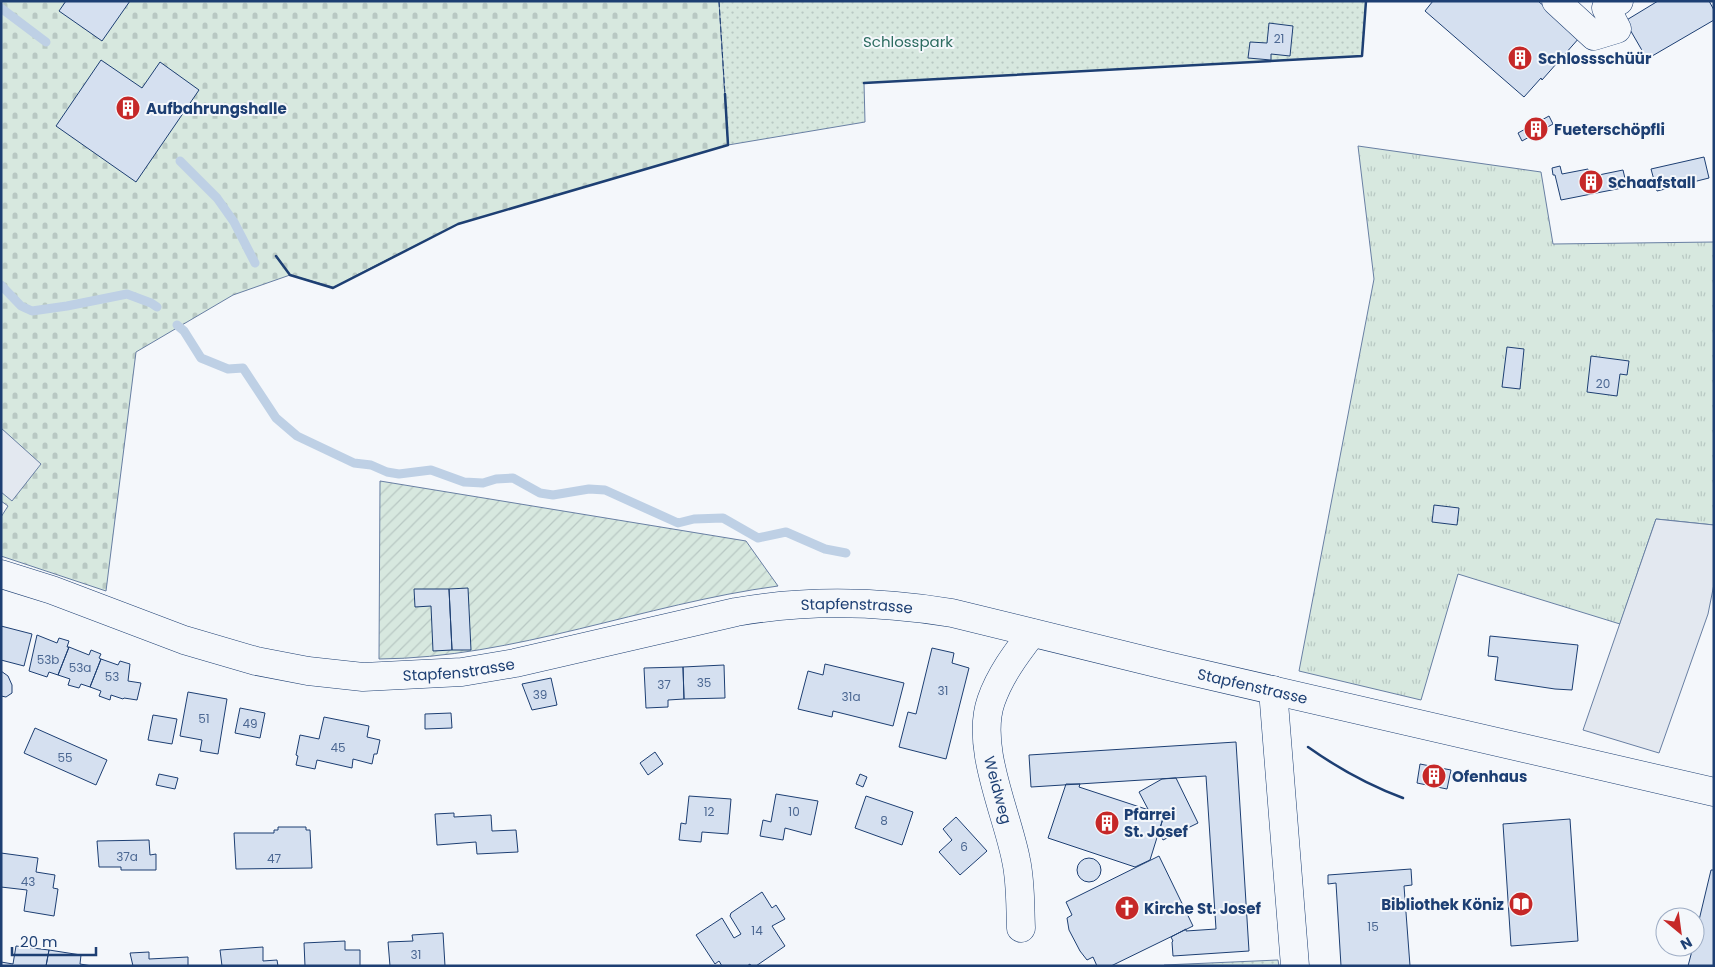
<svg xmlns="http://www.w3.org/2000/svg" width="1715" height="967" font-family="Poppins,sans-serif">
<style>
.grass{fill:url(#grass-tufts);stroke:#687fa3}
.cemetery{fill:url(#cemetery-stones);stroke:#687fa3}
.park{fill:url(#park-dots);stroke:#687fa3}
.garden{fill:url(#garden-furrows);stroke:#687fa3}
.parking{fill:#e3e8f0;stroke:#687fa3}
.lines{fill:none;stroke-linecap:round;stroke-linejoin:round}
.stream{stroke:#bed0e5;stroke-width:9}
.building{fill:#d5e0f0;stroke:#1d3f73}
.minor-casing{stroke:#1d3f73;stroke-width:29}
.minor{stroke:#f4f7fb;stroke-width:28}
.fence{stroke:#1d3f73;stroke-width:1;stroke-dasharray:6 2.5;stroke-linecap:butt}
.wall{stroke:#1d3f73;stroke-width:2.5}
.labels{text-anchor:middle;dominant-baseline:central;stroke-width:4;stroke-linejoin:round;paint-order:stroke}
.number-label{font-size:12px;fill:#4b6792}
.park-label{font-size:15px;fill:#2c6c60;stroke:#f4f7fb}
.poi-label{font-size:15px;font-weight:bold;fill:#1d3f73;stroke:#f4f7fb;text-anchor:start}
.street-label{font-size:15px;fill:#1d3f73;stroke:#f4f7fb}
</style>
<defs>
<pattern id="grass-tufts" width="24" height="20" patternUnits="userSpaceOnUse" patternTransform="scale(1.25)"><rect width="24" height="20" fill="#d7e8df"/><path d="M3 7l-1-3M5 7V3M7 7l1-3M15 17l-1-3M17 17v-4M19 17l1-3" fill="none" stroke="#b8c8c3"/></pattern>
<pattern id="cemetery-stones" width="16" height="16" patternUnits="userSpaceOnUse" patternTransform="scale(1.25)"><rect width="16" height="16" fill="#d7e8df"/><path d="M2 7V4a2 2 0 0 1 4 0v3zM10 15v-3a2 2 0 0 1 4 0v3z" fill="#b8c8c3"/></pattern>
<pattern id="park-dots" width="8" height="8" patternUnits="userSpaceOnUse" patternTransform="scale(1.25)"><rect width="8" height="8" fill="#d7e8df"/><path d="M2 2h.1M6 6h.1" fill="none" stroke="#b8c8c3" stroke-width="1.8" stroke-linecap="round"/></pattern>
<pattern id="garden-furrows" width="10" height="10" patternUnits="userSpaceOnUse" patternTransform="scale(1.25)"><rect width="10" height="10" fill="#d7e8df"/><path d="M-1 1l2-2M0 10L10 0M9 11l2-2" fill="none" stroke="#b8c8c3"/></pattern>
</defs>
<rect width="100%" height="100%" fill="#f4f7fb"/>
<!-- grass -->
<path class="grass" d="M1358,146l183,26 12,72 161,-2v283l-58,-6 -36,105 -162,-50 -37,126 -122,-29 75,-392z"/>
<!-- cemetery -->
<path class="cemetery" d="M1,1h718l9,144 -270,79 -125,63 -43,-12 -57,20 -97,57 -30,239 -105,-35v-39l7,-11 -7,-5z"/>
<!-- park -->
<path class="park" d="M719,1h647l-4,55 -498,27 1,39 -137,23z
M1278,960l1,6h-115v-1z"/>
<!-- garden -->
<path class="garden" d="M380,481l366,60 32,45c-134,18 -263,72 -399,73z"/>
<!-- parking -->
<path class="parking" d="M1,428l40,36 -29,37 -11,-9z
M1656,519l58,6v59l-6,30 -49,139 -76,-23z"/>
<g class="lines">
<!-- stream -->
<path class="stream" d="M1,8l45,34
M180,161l37,37 17,24 21,41
M1,285l20,21 11,5 35,-5 60,-12 24,9 6,4
M177,325l7,6 17,27 27,11 15,-1 33,50 21,18 57,27 17,2 16,7 12,2 32,-4 33,12 19,1 13,-4 17,-1 27,15 13,2 36,-6 16,1 73,33 16,-4 29,-1 35,20 28,-6 39,17 21,4"/>
</g>
<!-- building -->
<path class="building" d="M66,1h64l-28,40 -43,-30z
M1433,1h105l42,36 -38,43 -1,-2 -17,19 -99,-86z
M1658,1h51l5,9v10l-67,39 -22,-38z
M1269,23l24,3 -3,30 -19,-2v6l-23,-2 2,-16 17,1z
M101,60l41,28 18,-26 39,28 -63,92 -80,-56z
M1549,116l4,8 -31,17 -4,-8z
M1704,157l5,21 -52,13 -6,-22z
M1560,166l2,8 26,-5 1,8 34,-7 4,17 -66,13 -6,-25h-2l-1,-7z
M1507,347l17,2 -4,40 -18,-2z
M1591,356l38,5 -2,14 -7,-1 -3,22 -30,-4z
M1434,505l25,3 -2,17 -25,-3z
M468,588l3,62h-19l-3,-61z
M414,589h35l3,61 -19,1 -2,-45 -16,1z
M1,626l31,8 -8,32 -23,-6z
M37,635l20,8 2,-5 10,3 -2,6h2l-11,28 -9,-3 -2,5 -18,-6z
M1490,636l88,9 -6,45 -17,-1 -60,-9 3,-23 -10,-1z
M69,647l20,8 2,-5 10,4 -2,4 2,1 -11,28 -9,-3 -2,4 -11,-3 2,-6 -12,-4z
M932,648l22,5 -2,10 17,5 -23,91 -47,-12 9,-35 8,2z
M101,659l17,6 2,-4 10,3 -2,17 13,2 -4,17 -13,-2 -1,1 -12,-4 -1,5 -11,-4 2,-5 -11,-4z
M825,664l79,19 -11,43 -60,-15 -1,6 -34,-8 10,-38 15,4z
M724,665l1,33 -41,1 -1,-32z
M683,667l1,32 -16,1v7l-22,1 -2,-40z
M1,671l7,5 4,9v8l-6,4 -5,-1z
M551,678l6,27 -25,5 -10,-26z
M188,692l39,7 -9,55 -18,-3 2,-11 -22,-4z
M240,708l25,5 -5,25 -25,-5z
M451,713l1,15 -27,1v-15z
M153,715l24,4 -5,25 -24,-4z
M324,717l45,9 -2,11 13,3 -3,14h-3l-2,10 -19,-5 -1,9 -35,-8 -2,9 -19,-4 2,-9 -2,-1 4,-20 19,4z
M35,728l72,32 -11,25 -72,-32z
M1236,742l13,209 -76,5 -1,-14 1,-1 -2,-4 15,-8v2l30,-2 -10,-153 -175,11 -2,-32z
M655,752l8,12 -15,11 -8,-12z
M1420,764l31,6 -4,19 -30,-6z
M159,774l19,4 -3,11 -19,-4z
M860,774l7,3 -4,10 -7,-3z
M1176,778l22,45 -35,17 -4,-8 5,-17 -15,-4 -10,-19 23,-13z
M1066,784h14l-1,3 85,28 -14,45 -15,7 -87,-29z
M776,794l42,7 -7,34 -26,-7 -2,12 -23,-4 3,-16 8,2z
M689,796l42,3 -3,35 -26,-2 -1,10 -22,-2 2,-17 5,1z
M866,796l47,16 -11,33 -47,-17z
M454,813v4l37,-2 1,16 24,-1 2,22 -41,2 -1,-12 -39,3 -2,-31z
M956,817l31,34 -27,24 -21,-23 13,-12 -9,-11z
M1570,819l8,122 -67,5 -8,-122z
M278,827h28v3h4l2,38 -76,1 -2,-36h40v-3h4z
M149,840l1,15 6,-1v16h-35v-3h-22l-2,-26z
M1,853l37,5 -2,14 19,3 -2,13 5,1 -4,27 -30,-5 3,-21 -26,-3z
M1159,856l34,70 -82,40h-14l-4,-9 -6,3 -7,-9 -11,-21 -2,-12 5,-3 -6,-13z
M1077 870a12 12 0 1 1 24 0a12 12 0 1 1-24 0Z
M1411,869l1,16 -8,1 6,80h-69l-5,-83 -8,1v-9z
M1711,870h3v96h-26l5,-19h2v-10z
M762,892l10,16 4,-3 9,14 -13,7 13,20 -29,20h-5l-1,-2 -3,2h-25l-3,-5 -4,3 -19,-29 26,-17 12,20 7,-4 -11,-18 1,-3z
M443,933l2,33h-55l-2,-24 25,-1 -1,-6z
M345,941v9h15v16h-55l-1,-23z
M16,946l33,4 -3,16h-45v-4l12,2z
M263,947v14l14,-1 1,6h-56l-2,-16z
M49,950l32,5 -1,9 12,2h-46z
M149,952v7l39,-2v9h-55l-3,-13z"/>
<g class="lines">
<defs>
<g id="minor">
<path d="M1556,1l38,35 23,-7 -11,-21 13,-7"/>
<path id="s1" d="M1,574l51,16 132,50 72,21 52,10 55,6 99,-5 53,-9 221,-51c73,-13 143,-11 216,1l216,53 546,126"/>
<path d="M1273,690l22,276"/>
<path d="M1021,928c-1,-22 0,-45 -5,-68 -9,-47 -41,-113 -25,-159 9,-26 25,-47 41,-68"/>
</g>
</defs>
<!-- minor casing -->
<use href="#minor" class="minor-casing"/>
<!-- minor -->
<use href="#minor" class="minor"/>
<!-- fence -->
<path class="fence" d="M719,1l6,93"/>
<!-- wall -->
<path class="wall" d="M864,83l498,-27 4,-55
M276,256l14,19 43,13 125,-64 270,-79 -3,-51
M1308,747c31,22 60,38 95,51"/>
</g>
<!-- icons -->
<defs>
<symbol id="building-disc" viewBox="-11 -11 22 22"><circle r="9.5" fill="#c62828" stroke="#f4f7fb"/><path d="M-4-6H4V6H1V3H-1V6H-4ZM-2.5-4.3h1.7v1.8h-1.7ZM.8-4.3h1.7v1.8H.8ZM-2.5-1h1.7V.8h-1.7ZM.8-1h1.7V.8H.8Z" fill="#fff"/></symbol>
<symbol id="library-disc" viewBox="-11 -11 22 22"><circle r="9.5" fill="#c62828" stroke="#f4f7fb"/><path d="M-6-4Q-3-5.5-.7-3.5V5Q-3 3-6 4ZM6-4Q3-5.5 .7-3.5V5Q3 3 6 4Z" fill="#fff"/></symbol>
<symbol id="church-disc" viewBox="-11 -11 22 22"><circle r="9.5" fill="#c62828" stroke="#f4f7fb"/><path d="M-1.2-6h2.4v3.5h3.3v2.4h-3.3V6h-2.4V-.1h-3.3v-2.4h3.3Z" fill="#fff"/></symbol>
</defs>
<g fill-rule="evenodd">
<use href="#building-disc" x="1506" y="44" width="28" height="28"/>
<use href="#building-disc" x="114" y="94" width="28" height="28"/>
<use href="#building-disc" x="1522" y="115" width="28" height="28"/>
<use href="#building-disc" x="1577" y="168" width="28" height="28"/>
<use href="#building-disc" x="1420" y="762" width="28" height="28"/>
<use href="#building-disc" x="1093" y="809" width="28" height="28"/>
<use href="#library-disc" x="1507" y="890" width="28" height="28"/>
<use href="#church-disc" x="1113" y="894" width="28" height="28"/>
</g>
<g class="labels">
<!-- number labels -->
<g class="number-label">
<text x="1279" y="38">21</text>
<text x="1603" y="383">20</text>
<text x="48" y="659">53b</text>
<text x="80" y="667">53a</text>
<text x="112" y="676">53</text>
<text x="704" y="682">35</text>
<text x="664" y="684">37</text>
<text x="943" y="690">31</text>
<text x="540" y="694">39</text>
<text x="851" y="696">31a</text>
<text x="204" y="718">51</text>
<text x="250" y="723">49</text>
<text x="338" y="747">45</text>
<text x="65" y="757">55</text>
<text x="709" y="811">12</text>
<text x="794" y="811">10</text>
<text x="884" y="820">8</text>
<text x="964" y="846">6</text>
<text x="127" y="856">37a</text>
<text x="274" y="858">47</text>
<text x="28" y="881">43</text>
<text x="1373" y="926">15</text>
<text x="757" y="930">14</text>
<text x="416" y="954">31</text>
</g>
<!-- park labels -->
<g class="park-label">
<text x="908" y="41">Schlosspark</text>
</g>
<!-- poi labels -->
<g class="poi-label">
<text x="1538" y="58">Schlossschüür</text>
<text x="146" y="108">Aufbahrungshalle</text>
<text x="1554" y="129">Fueterschöpfli</text>
<text x="1608" y="182">Schaafstall</text>
<text x="1452" y="776">Ofenhaus</text>
<text x="1124" y="814">Pfarrei<tspan x="1124" dy="17">St. Josef</tspan></text>
<text x="1504" y="904" text-anchor="end">Bibliothek Köniz</text>
<text x="1144" y="908">Kirche St. Josef</text>
</g>
<!-- street labels -->
<g class="street-label">
<text stroke="none"><textPath href="#s1" startOffset="879">Stapfenstrasse</textPath></text>
<text stroke="none"><textPath href="#s1" startOffset="474">Stapfenstrasse</textPath></text>
<text stroke="none"><textPath href="#s1" startOffset="1284">Stapfenstrasse</textPath></text>
<text transform="translate(998 790) rotate(75)">Weidweg</text>
</g>
</g>
<!-- border -->
<rect width="1715" height="967" fill="none" stroke="#1d3f73" stroke-width="5"/>
<!-- north arrow -->
<g transform="translate(1680 932) rotate(151)"><circle r="24" fill="#f4f7fb" stroke="#9eadc5"/>
<path d="M0-4L9 19L0 12L-9 19Z" fill="#c62828"/>
<text y="-8" font-size="14" font-weight="bold" text-anchor="middle" fill="#1d3f73">N</text>
</g>
<!-- scale -->
<path d="M12 947v8h84v-8" fill="none" stroke="#1d3f73" stroke-width="2.5"/>
<text x="20" y="947" font-size="15" fill="#1d3f73" stroke="#f4f7fb" stroke-width="4" paint-order="stroke">20 m</text>
</svg>
